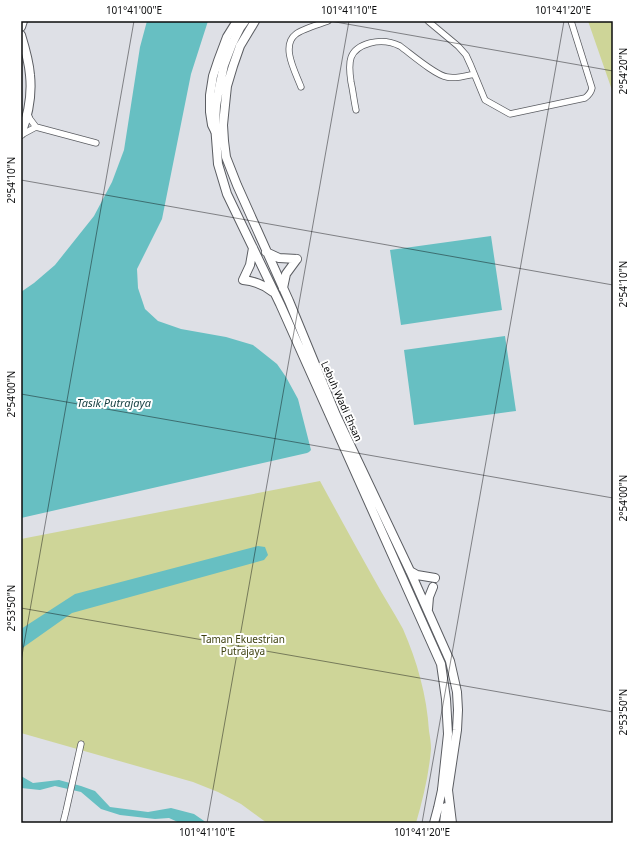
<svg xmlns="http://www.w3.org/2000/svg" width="634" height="844" font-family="'Noto Sans',sans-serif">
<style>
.green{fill:#ced598}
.water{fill:#67bfc2}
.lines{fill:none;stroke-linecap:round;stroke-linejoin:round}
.street-casing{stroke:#5b5d62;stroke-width:7}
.secondary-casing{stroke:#5b5d62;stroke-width:10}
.primary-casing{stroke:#5b5d62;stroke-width:10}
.street{stroke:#fff;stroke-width:5.5}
.secondary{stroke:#fff;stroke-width:8}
.primary{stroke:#fff;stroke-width:8}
.ticks{fill:none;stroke:#0b0c0d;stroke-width:1;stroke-opacity:0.45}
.labels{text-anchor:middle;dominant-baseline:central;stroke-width:4;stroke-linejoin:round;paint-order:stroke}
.street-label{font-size:10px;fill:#0b0c0d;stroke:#fff}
.park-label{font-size:10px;fill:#3d400f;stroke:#fff}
.water-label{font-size:11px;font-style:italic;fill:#133d3f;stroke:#fff}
.neatline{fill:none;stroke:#0b0c0d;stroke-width:1.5}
.ticks-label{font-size:10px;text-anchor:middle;fill:#0b0c0d}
</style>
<rect width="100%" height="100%" fill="#dee0e6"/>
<!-- green -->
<path class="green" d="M588,21h25v72z
M320,481c18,33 36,66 54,98 9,17 20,33 29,50 14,32 24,67 26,102 1,6 2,12 2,18 -2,25 -8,50 -15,74h-149l-26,-19 -23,-12 -25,-10 -172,-49v-194z"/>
<!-- water -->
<path class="water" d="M147,21h61l-17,53 -29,145 -25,50 1,19 7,21 13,12 23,8 45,8 27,8 24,19 9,13 12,22 13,51 -2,2 -2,1 -286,65v-226l13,-9 21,-18 39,-49 18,-34 12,-32 16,-103z
M491,236l11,74 -101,15 -11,-75z
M505,336l11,75 -102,14 -10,-75z
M258,546l7,1 3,8 -4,5 -192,53 -51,36v-20l54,-35z
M21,776l12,7 26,-3 22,6 14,5 15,16 38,5 23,-4 23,6 13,9h-27l-11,-5 -14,1 -35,-4 -19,-6 -20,-17 -26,-6 -15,4 -19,-2z"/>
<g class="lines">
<defs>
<path id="street" d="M428,21l30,25 8,9 5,11 14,34 25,14 75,-16c4,-3 6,-5 7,-10l-21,-67
M301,87c-5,-14 -21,-41 -5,-53 6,-5 24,-10 32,-13
M356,110c-2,-9 -3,-19 -5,-28 -3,-20 -3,-33 19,-39 11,-3 20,-2 30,3 11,8 35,29 47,31 9,2 18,-1 27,-3
M27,112l3,7 6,8
M21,135l15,-8 60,16
M63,823l3,-12 15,-67"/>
<path id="secondary" d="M245,21l-5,7 -8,16 -8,21 -5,23 -3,18 -1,19 3,39 9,30 53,110 161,360 5,35 2,35 -6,56
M255,21l-15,25 -7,20 -6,20 -2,19 -2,20 1,16 2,16 11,28 52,116 47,114 74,156 40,90 7,31 1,18 -1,20 -9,60
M21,27l2,-6
M253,248l-3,17 -7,15c12,1 21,5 30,12
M266,252l13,6 18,1
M283,288l3,-14 11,-15
M410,571l7,4 18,3
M428,609l1,-12 4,-10"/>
<path id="primary" d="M21,35c4,13 8,27 9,40 2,19 -2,41 -9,59
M215,131l-3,-6 -2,-13v-17l3,-19 5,-15 9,-24 10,-16
M448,790l4,33
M434,823l4,-15 4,-18
M444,823l2,-16"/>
</defs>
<!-- street casing -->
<use href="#street" class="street-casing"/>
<!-- secondary casing -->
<use href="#secondary" class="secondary-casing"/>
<!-- primary casing -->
<use href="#primary" class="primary-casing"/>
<!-- street -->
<use href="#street" class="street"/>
<!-- secondary -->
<use href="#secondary" class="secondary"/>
<!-- primary -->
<use href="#primary" class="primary"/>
</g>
<!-- ticks -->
<path class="ticks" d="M330,21l283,50M21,180l592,105M21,394l592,104M21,608l592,104M21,661l113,-640M21,822l8,1M207,823l142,-802M422,823l142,-802"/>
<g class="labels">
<!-- street labels -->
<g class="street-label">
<text transform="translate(342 401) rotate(66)">Lebuh Wadi Ehsan</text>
</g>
<!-- park labels -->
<g class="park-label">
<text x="243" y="639">Taman Ekuestrian<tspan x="243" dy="12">Putrajaya</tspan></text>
</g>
<!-- water labels -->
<g class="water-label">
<text x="114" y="402">Tasik Putrajaya</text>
</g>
</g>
<!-- border -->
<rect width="634" height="844" fill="none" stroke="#ffffff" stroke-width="44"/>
<rect x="22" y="22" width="590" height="800" class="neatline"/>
<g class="ticks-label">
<text x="134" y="14">101°41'00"E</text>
<text x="349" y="14">101°41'10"E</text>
<text x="563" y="14">101°41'20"E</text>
<text transform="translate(623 71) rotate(-90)" y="4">2°54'20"N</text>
<text transform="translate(11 180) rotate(-90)" y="4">2°54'10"N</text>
<text transform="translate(623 284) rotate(-90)" y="4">2°54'10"N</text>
<text transform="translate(11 394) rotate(-90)" y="4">2°54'00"N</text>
<text transform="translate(623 498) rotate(-90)" y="4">2°54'00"N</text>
<text transform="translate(11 608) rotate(-90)" y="4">2°53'50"N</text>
<text transform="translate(623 712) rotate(-90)" y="4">2°53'50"N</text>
<text x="207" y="836">101°41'10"E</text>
<text x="422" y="836">101°41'20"E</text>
</g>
</svg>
